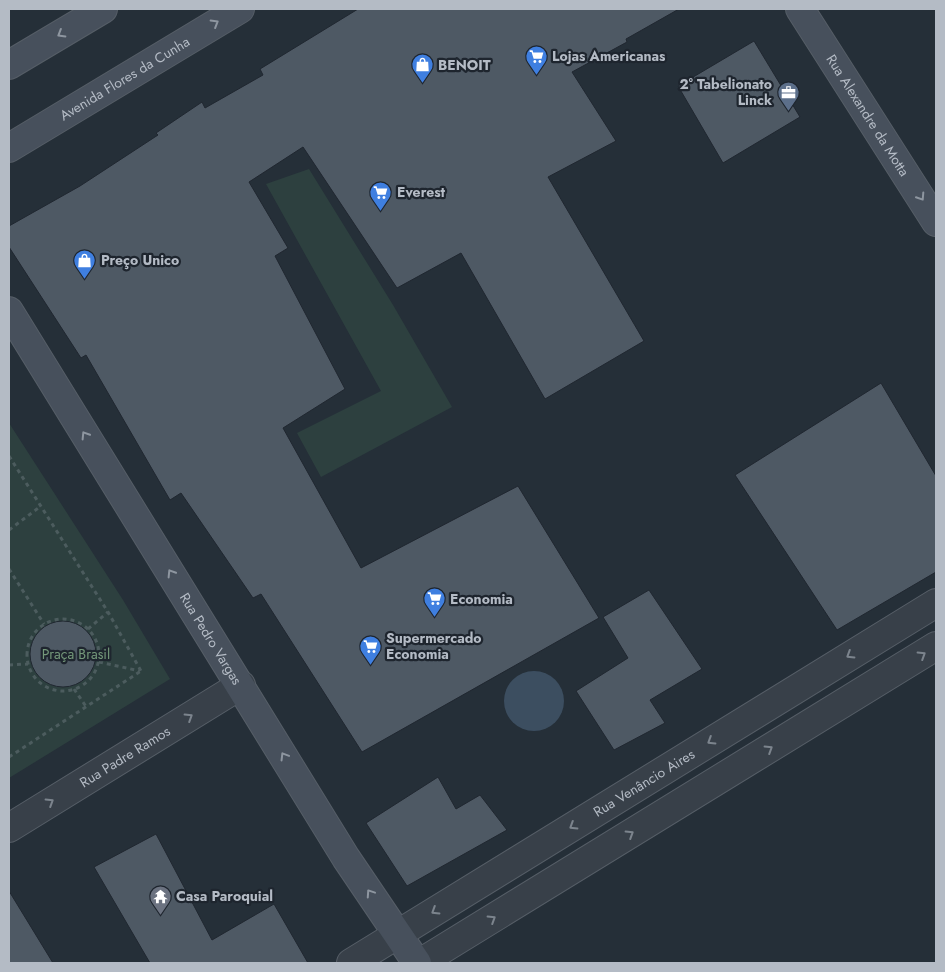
<svg xmlns="http://www.w3.org/2000/svg" width="945" height="972" font-family="Jost,sans-serif">
<style>
.green{fill:#2d403f}
.water{fill:#3c4e60}
.building{fill:#4e5964;stroke:#202730}
.lines{fill:none;stroke-linecap:round;stroke-linejoin:round}
.street-casing{stroke:#565e67;stroke-width:30}
.secondary-casing{stroke:#565e67;stroke-width:30}
.path{stroke:#4c5c5e;stroke-width:3;stroke-dasharray:4 4;stroke-linecap:butt}
.street{stroke:#384049;stroke-width:28}
.secondary{stroke:#47505c;stroke-width:28}
.oneway{stroke:#8e96a0}
.oneway2{stroke:#7c848d}
.labels{text-anchor:middle;dominant-baseline:central;stroke-width:4.5;stroke-linejoin:round;paint-order:stroke}
.poi-label{font-size:14px;font-weight:bold;fill:#b4bbc5;stroke:#1e252e;text-anchor:start}
.street-label{font-size:14px;fill:#b4bbc5;stroke:#1e252e}
.park-label{font-size:14px;fill:#74987a;stroke:#1e252e}
</style>
<rect width="100%" height="100%" fill="#252f38"/>
<!-- green -->
<path class="green" d="M309,169l84,136 59,102 -131,70 -24,-44 84,-42 -115,-207z
M9,423l114,177 47,79 -161,99z"/>
<!-- water -->
<path class="water" d="M504 701a30 30 0 1 1 60 0a30 30 0 1 1-60 0Z"/>
<!-- building -->
<path class="building" d="M358,9h321l-53,30 1,3 -55,30 44,69 -68,36 96,164 -99,58 -84,-146 -64,35 -94,-141 -54,35 39,66 -13,8 70,133 -62,39 78,140 157,-82 81,132 -237,134 -101,-158 -8,4 -72,-105 -11,7 -84,-145 -5,3 -72,-111v-21l71,-40 78,-51 -2,-2 46,-31 3,6 58,-33 -3,-6z
M754,41l46,76 -77,46 -45,-77z
M881,383l55,93v96l-99,58 -102,-155z
M649,590l53,79 -52,31 15,23 -51,27 -38,-59 52,-33 -25,-41z
M30 654a33 33 0 1 1 66 0a33 33 0 1 1-66 0Z
M438,777l18,32 24,-14 27,35 -100,56 -41,-63z
M156,834l56,106 62,-36 34,59h-158l-56,-96z
M9,891l44,72h-44z"/>
<g class="lines">
<defs>
<g id="street">
<path id="s1" d="M9,828l232,-143"/>
<path id="s2" d="M351,963l585,-360"/>
<path d="M420,963l516,-317"/>
</g>
<g id="secondary">
<path id="s3" d="M800,9l136,213"/>
<path d="M9,65l94,-56"/>
<path id="s4" d="M9,148l231,-139"/>
<path id="s5" d="M9,311l337,547 71,105"/>
</g>
</defs>
<!-- street casing -->
<use href="#street" class="street-casing"/>
<!-- secondary casing -->
<use href="#secondary" class="secondary-casing"/>
<!-- path -->
<path class="path" d="M9,456l99,156 33,59
M9,530l32,-24
M9,569l35,55
M27 655a36 36 0 1 1 72 0a36 36 0 1 1-72 0Z
M88,629l20,-17
M99,662l41,9
M9,665l19,-1
M74,689l13,19
M9,757l132,-86"/>
<!-- street -->
<use href="#street" class="street"/>
<!-- secondary -->
<use href="#secondary" class="secondary"/>
</g>
<!-- one-way arrows -->
<defs><path id="oneway-chevron" d="M-2-3.5L2.5 0L-2 3.5" fill="none" stroke-width="1.6" stroke-linecap="round" stroke-linejoin="round" transform="scale(1.25)"/></defs>
<g class="oneway">
<use href="#oneway-chevron" transform="translate(215 23) rotate(-31)"/>
<use href="#oneway-chevron" transform="translate(61 34) rotate(149)"/>
<use href="#oneway-chevron" transform="translate(921 197) rotate(57)"/>
<use href="#oneway-chevron" transform="translate(85 435) rotate(-122)"/>
<use href="#oneway-chevron" transform="translate(171 573) rotate(-122)"/>
<use href="#oneway-chevron" transform="translate(284 756) rotate(-121)"/>
<use href="#oneway-chevron" transform="translate(370 893) rotate(-124)"/>
</g>
<g class="oneway2">
<use href="#oneway-chevron" transform="translate(850 655) rotate(148)"/>
<use href="#oneway-chevron" transform="translate(922 655) rotate(-32)"/>
<use href="#oneway-chevron" transform="translate(189 717) rotate(-32)"/>
<use href="#oneway-chevron" transform="translate(711 741) rotate(148)"/>
<use href="#oneway-chevron" transform="translate(769 749) rotate(-32)"/>
<use href="#oneway-chevron" transform="translate(50 802) rotate(-32)"/>
<use href="#oneway-chevron" transform="translate(573 826) rotate(148)"/>
<use href="#oneway-chevron" transform="translate(630 834) rotate(-32)"/>
<use href="#oneway-chevron" transform="translate(435 911) rotate(148)"/>
<use href="#oneway-chevron" transform="translate(492 919) rotate(-32)"/>
</g>
<!-- icons -->
<defs>
<symbol id="supermarket-pin" viewBox="-11 -11 22 30"><path d="M0 17L-7.5 6A9.5 9.5 0 1 1 7.5 6Z" fill="#3f7fe0" stroke="#1e252e"/><path d="M-6-5.5h2.5l.6 2H6L4.5 2H-2.5L-4.4-4H-6ZM-1.5 3.2a1.3 1.3 0 1 0 .1 0ZM3 3.2a1.3 1.3 0 1 0 .1 0Z" fill="#fff"/></symbol>
<symbol id="shop-pin" viewBox="-11 -11 22 30"><path d="M0 17L-7.5 6A9.5 9.5 0 1 1 7.5 6Z" fill="#3f7fe0" stroke="#1e252e"/><path d="M-5-2.5h2.3a2.7 3.5 0 0 1 5.4 0H5L5.5 6h-11ZM-1.5-2.5h3a1.5 2.3 0 0 0-3 0Z" fill="#fff"/></symbol>
<symbol id="office-pin" viewBox="-11 -11 22 30"><path d="M0 17L-7.5 6A9.5 9.5 0 1 1 7.5 6Z" fill="#5c6f8a" stroke="#1e252e"/><path d="M-6-3h4V-5.5h4V-3h4V5H-6ZM-1-4.5V-3h2v-1.5ZM-6 0V1H6V0Z" fill="#fff"/></symbol>
<symbol id="temple-pin" viewBox="-11 -11 22 30"><path d="M0 17L-7.5 6A9.5 9.5 0 1 1 7.5 6Z" fill="#6b7280" stroke="#1e252e"/><path d="M0-6L5-2H3V0L6.5 2.5H4V6H1.5V3h-3V6H-4V2.5H-6.5L-3 0V-2H-5Z" fill="#fff"/></symbol>
</defs>
<g fill-rule="evenodd">
<use href="#supermarket-pin" x="524" y="44" width="25" height="34"/>
<use href="#shop-pin" x="410" y="52" width="25" height="34"/>
<use href="#office-pin" x="776" y="80" width="25" height="34"/>
<use href="#supermarket-pin" x="368" y="180" width="25" height="34"/>
<use href="#shop-pin" x="72" y="248" width="25" height="34"/>
<use href="#supermarket-pin" x="422" y="586" width="25" height="34"/>
<use href="#supermarket-pin" x="358" y="634" width="25" height="34"/>
<use href="#temple-pin" x="148" y="884" width="25" height="34"/>
</g>
<g class="labels">
<!-- poi labels -->
<g class="poi-label">
<text x="552" y="56">Lojas Americanas</text>
<text x="438" y="65">BENOIT</text>
<text x="772" y="84" text-anchor="end">2° Tabelionato<tspan x="772" dy="16">Linck</tspan></text>
<text x="397" y="192">Everest</text>
<text x="101" y="260">Preço Unico</text>
<text x="450" y="599">Economia</text>
<text x="386" y="638">Supermercado<tspan x="386" dy="16">Economia</tspan></text>
<text x="176" y="896">Casa Paroquial</text>
</g>
<!-- street labels -->
<g class="street-label">
<text stroke="none"><textPath href="#s4" startOffset="135">Avenida Flores da Cunha</textPath></text>
<text stroke="none"><textPath href="#s3" startOffset="126">Rua Alexandre da Motta</textPath></text>
<text stroke="none"><textPath href="#s5" startOffset="385">Rua Pedro Vargas</textPath></text>
<text stroke="none"><textPath href="#s1" startOffset="136">Rua Padre Ramos</textPath></text>
<text stroke="none"><textPath href="#s2" startOffset="344">Rua Venâncio Aires</textPath></text>
</g>
<!-- park labels -->
<g class="park-label">
<text x="76" y="654">Praça Brasil</text>
</g>
</g>
<!-- border -->
<rect width="945" height="972" fill="none" stroke="#b4bbc5" stroke-width="20"/>
</svg>
